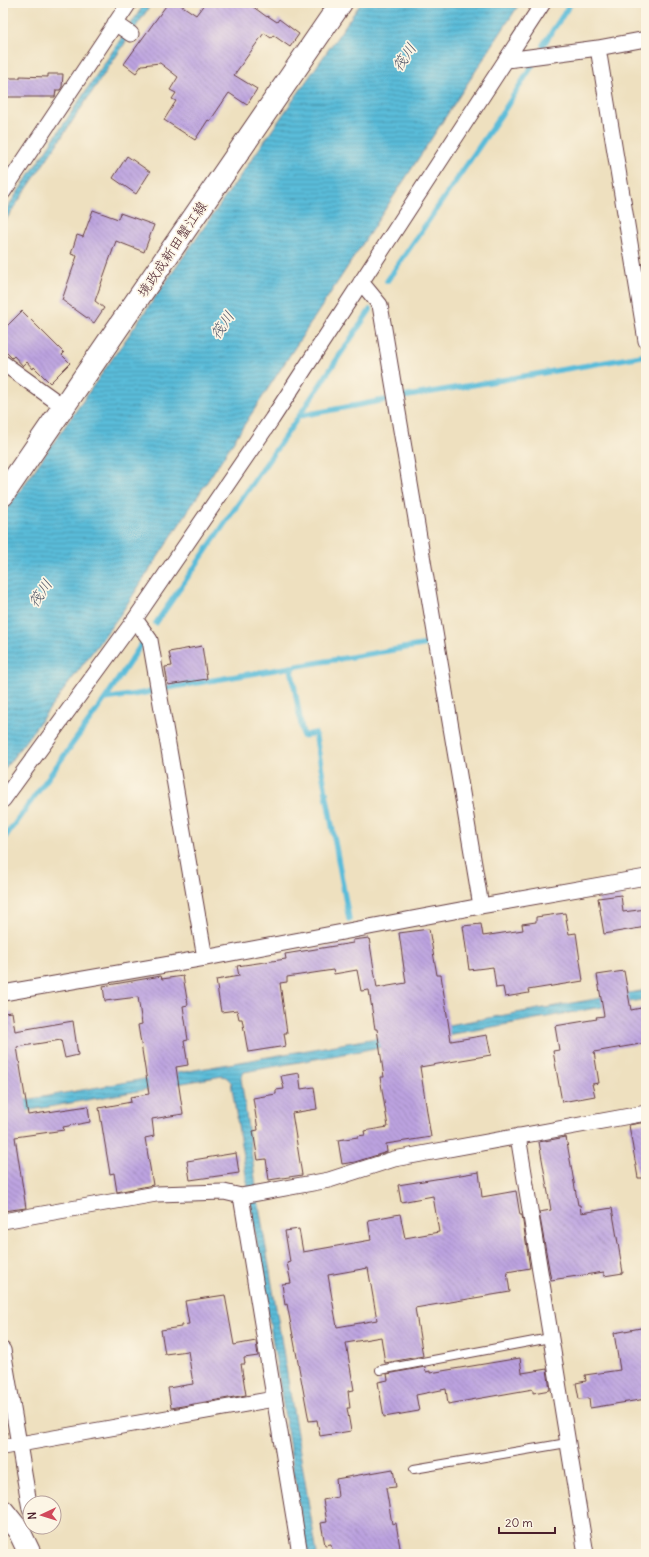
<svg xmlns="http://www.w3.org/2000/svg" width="649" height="1557" font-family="Delius,'Klee One',sans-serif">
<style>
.water{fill:url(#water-rules);stroke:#526e82}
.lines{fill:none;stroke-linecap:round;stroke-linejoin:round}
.stream{stroke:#5abcd9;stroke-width:5.5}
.building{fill:url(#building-back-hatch);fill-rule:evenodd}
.lane-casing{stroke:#633c41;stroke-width:10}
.street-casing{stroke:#633c41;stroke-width:17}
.secondary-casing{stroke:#633c41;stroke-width:24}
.lane{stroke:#fff;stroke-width:8}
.street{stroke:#fff;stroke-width:15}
.secondary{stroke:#fff;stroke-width:22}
.labels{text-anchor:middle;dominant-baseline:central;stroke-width:3.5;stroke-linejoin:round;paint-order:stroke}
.street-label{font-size:14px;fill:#4a1f2b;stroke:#fcf5e5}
.water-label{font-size:15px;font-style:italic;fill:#505668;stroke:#fcf5e5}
</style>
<defs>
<pattern id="water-rules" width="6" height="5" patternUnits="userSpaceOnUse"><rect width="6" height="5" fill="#5abcd9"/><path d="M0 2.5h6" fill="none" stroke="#4c98b0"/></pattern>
<pattern id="building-back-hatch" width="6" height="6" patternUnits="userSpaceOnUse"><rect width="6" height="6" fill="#bca3e0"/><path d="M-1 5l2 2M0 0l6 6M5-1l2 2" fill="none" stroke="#9b84b6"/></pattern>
</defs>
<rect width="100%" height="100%" fill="#fcf5e5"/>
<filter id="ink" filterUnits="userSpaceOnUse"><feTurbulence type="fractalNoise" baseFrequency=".025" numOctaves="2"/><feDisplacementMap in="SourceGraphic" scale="8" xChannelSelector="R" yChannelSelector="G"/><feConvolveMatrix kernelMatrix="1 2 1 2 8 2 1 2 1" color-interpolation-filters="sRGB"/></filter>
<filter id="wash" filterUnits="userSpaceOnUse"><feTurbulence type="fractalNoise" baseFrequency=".012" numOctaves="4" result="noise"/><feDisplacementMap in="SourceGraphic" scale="16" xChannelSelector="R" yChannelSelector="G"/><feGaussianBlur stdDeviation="0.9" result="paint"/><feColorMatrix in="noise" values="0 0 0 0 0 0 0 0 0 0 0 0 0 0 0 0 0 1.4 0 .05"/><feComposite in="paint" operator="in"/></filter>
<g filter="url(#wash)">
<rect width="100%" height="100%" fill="#eee0bf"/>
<!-- water -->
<path class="water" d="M145,3h7l-149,221v-10z
M361,3h159l-400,612 -117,156v-256z
M646,990v9l-402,73 -3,6 17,122 59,354h-10l-76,-472 -5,-5 -4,-1 -219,39v-11z"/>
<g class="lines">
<!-- stream -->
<path class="stream" d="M543,45l28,-42
M387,281l118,-172 27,-43
M402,397l240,-41
M299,416l86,-16
M156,623l143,-207 71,-106
M291,667l12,69 12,-3 34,186
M167,688l261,-44
M105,699l46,-7
M3,840l102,-141 36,-54"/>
</g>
<g id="blocks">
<!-- building -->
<path class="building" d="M168,3h10l18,12 9,-12h43l19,14 1,-1 9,6 2,-3 20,15 -9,13 -17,-12 -2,3 -7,-5 -30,42 23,14 -10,16 -18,-12 -19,28 -2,-1 -13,20 -31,-20 12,-19 -4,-2 4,-6 -6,-3 8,-13 -18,-14 -18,2 -6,8 -12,-9z
M48,74h15l-1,13 -2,3h-4l-1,7h-52v-19h17v-2l28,1z
M127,156l23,16 -14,22 -23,-16z
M93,210l25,9 2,-6 34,12 -10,27 -28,-11 -21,60 9,7 -10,15 -32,-23 15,-44 -6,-2 6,-19 6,2z
M22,311l42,42 -2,2 8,8 -20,20 -16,-16 -1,2 -6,-7 -4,4 -9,-10 -2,2 -9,-9v-19z
M202,646l5,33 -39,6 -3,-18 7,-1 -3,-14z
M621,895l2,17 23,-3v18l-42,7 -6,-36z
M565,913l4,21 7,-1 7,48 -55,9 1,3 -24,4 -2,-10 -7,1 -3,-21 -24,3 -6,-44 18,-2 2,12 40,-6 -1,-6 14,-2v-5z
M429,929l8,46h4l10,66 36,-6 4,20 -71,12 11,70 -45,7 1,8 -32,10 -13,2 -4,-24 20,-3v-1l7,-1 -1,-4 24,-4 -8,-50h4l-7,-48h-2l-6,-39 -8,1 -4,-21 -23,4 -1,-4 -46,7v5l-7,1 7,50h-3l2,13 -38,6 -6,-33h-3l-2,-9 -16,2 -5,-32 23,-4 -2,-10 49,-7 -1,-5 68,-11v-3l16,-2 8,50 29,-5 -7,-50z
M624,971l7,39 15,-3v36l-52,9 5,31 -7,1 3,12 -33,6 -9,-51 6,-1 -4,-24 42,-7 -1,-2 8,-1 -7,-41z
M161,976l1,3 21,-3 5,29 -5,1 5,34 -4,1 4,24 -12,2 7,47 -31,5 2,17 -9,2 8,47 -36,7 -3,-19 -4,1 -11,-66 32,-6 -1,-5 19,-3 -11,-69 4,-1 -4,-27 -33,4 -2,-15z
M12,1012l3,19 58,-10 5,34 -13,3 -4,-18 -44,7 11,68 60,-9 2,16 -27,5 1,3 -49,7 11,71 -23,3v-198z
M299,1073l2,16 13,-2 3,22 -25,4 10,62 -33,5 -3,-21 -8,1 -5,-29 5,-1 -5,-32 23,-4v-4l8,-1 -3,-13z
M646,1122v56h-8l-9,-53z
M566,1137l12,68h2l1,8 31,-5 11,65 -19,3v-4l-53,8 -12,-68 12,-2 -12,-68z
M236,1153l3,20 -49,7 -3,-19z
M479,1172l3,25 34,-6 4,24h2l8,53 -23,4 3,20 -95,16 8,48 -38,7 -4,-26 -35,6 8,47 -6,1 2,17h-3l4,23 -31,5 -3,-16 -8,1 -22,-117 -2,1 -3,-21 9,-1 -4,-20 3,-1 -5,-31 14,-2 4,23 68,-12 -3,-20 32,-6 5,24 34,-6 -6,-36 -32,6 -3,-17zM368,1268l9,52 -40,7 -9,-52z
M225,1295l9,50 22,-4 2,15 -14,2 1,6h-4l5,31 -75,13 -3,-20 25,-4 -5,-33 -23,3 -4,-24 20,-3v-2l8,-1 -4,-23z
M646,1327v72l-56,9 -1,-10 -10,1 -3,-16 10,-2 -1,-6 35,-5 -6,-37z
M520,1358l2,15 25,-4 3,21 -17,3v-4l-85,15 -2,-15 -30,6 3,16 -35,6 -6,-35 10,-2 -1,-6 38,-7 1,5 4,-1v2z
M393,1469l3,18 -10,1 6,36 4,-1 5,31h-68l-2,-10 -6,1 -4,-22 6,-1 -4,-22 15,-3 -2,-18z"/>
</g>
</g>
<g filter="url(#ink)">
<use href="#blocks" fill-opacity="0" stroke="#633c41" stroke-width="1"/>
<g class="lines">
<defs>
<path id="lane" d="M380,1370l170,-32
M414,1469l153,-26"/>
<path id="street" d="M115,23l16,11
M598,48l48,293
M507,60l91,-12 48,-9
M3,192l126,-189
M361,282l19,23 101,601
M3,363l61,44
M135,619l15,21 55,318
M3,800l132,-181 137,-200 271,-416
M3,993l202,-35 276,-52 165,-29
M518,1136l68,418
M241,1196l59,358
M3,1221l153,-27 68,-2 17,4 6,-1 82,-15 65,-21 252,-46
M3,1350l27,159
M3,1447l271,-48"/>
<path id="secondary" d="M3,495l338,-492
M3,1511l16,20 11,23"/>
</defs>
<!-- lane casing -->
<use href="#lane" class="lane-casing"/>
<!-- street casing -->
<use href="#street" class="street-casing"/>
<!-- secondary casing -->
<use href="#secondary" class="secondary-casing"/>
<!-- lane -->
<use href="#lane" class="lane"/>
<!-- street -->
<use href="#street" class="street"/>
<!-- secondary -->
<use href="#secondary" class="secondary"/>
</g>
</g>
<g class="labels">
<!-- street labels -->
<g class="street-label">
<text transform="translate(172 249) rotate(-56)">境政成新田蟹江線</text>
</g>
<!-- water labels -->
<g class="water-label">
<text transform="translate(404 57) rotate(-56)">筏川</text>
<text transform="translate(222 325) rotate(-56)">筏川</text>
<text transform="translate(40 593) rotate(-56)">筏川</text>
</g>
</g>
<!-- margin -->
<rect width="649" height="1557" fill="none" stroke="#fcf5e5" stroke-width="16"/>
<!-- north arrow -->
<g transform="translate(42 1515) rotate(266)"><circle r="19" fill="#fcf5e5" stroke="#b59f9b"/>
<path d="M0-3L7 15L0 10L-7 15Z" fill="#d1495b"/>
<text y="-6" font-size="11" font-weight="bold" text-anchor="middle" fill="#4a1f2b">N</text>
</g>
<!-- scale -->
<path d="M499 1527v6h56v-6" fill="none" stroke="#4a1f2b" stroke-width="2"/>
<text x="505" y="1527" font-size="12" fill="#4a1f2b" stroke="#fcf5e5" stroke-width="3" paint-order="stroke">20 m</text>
</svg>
